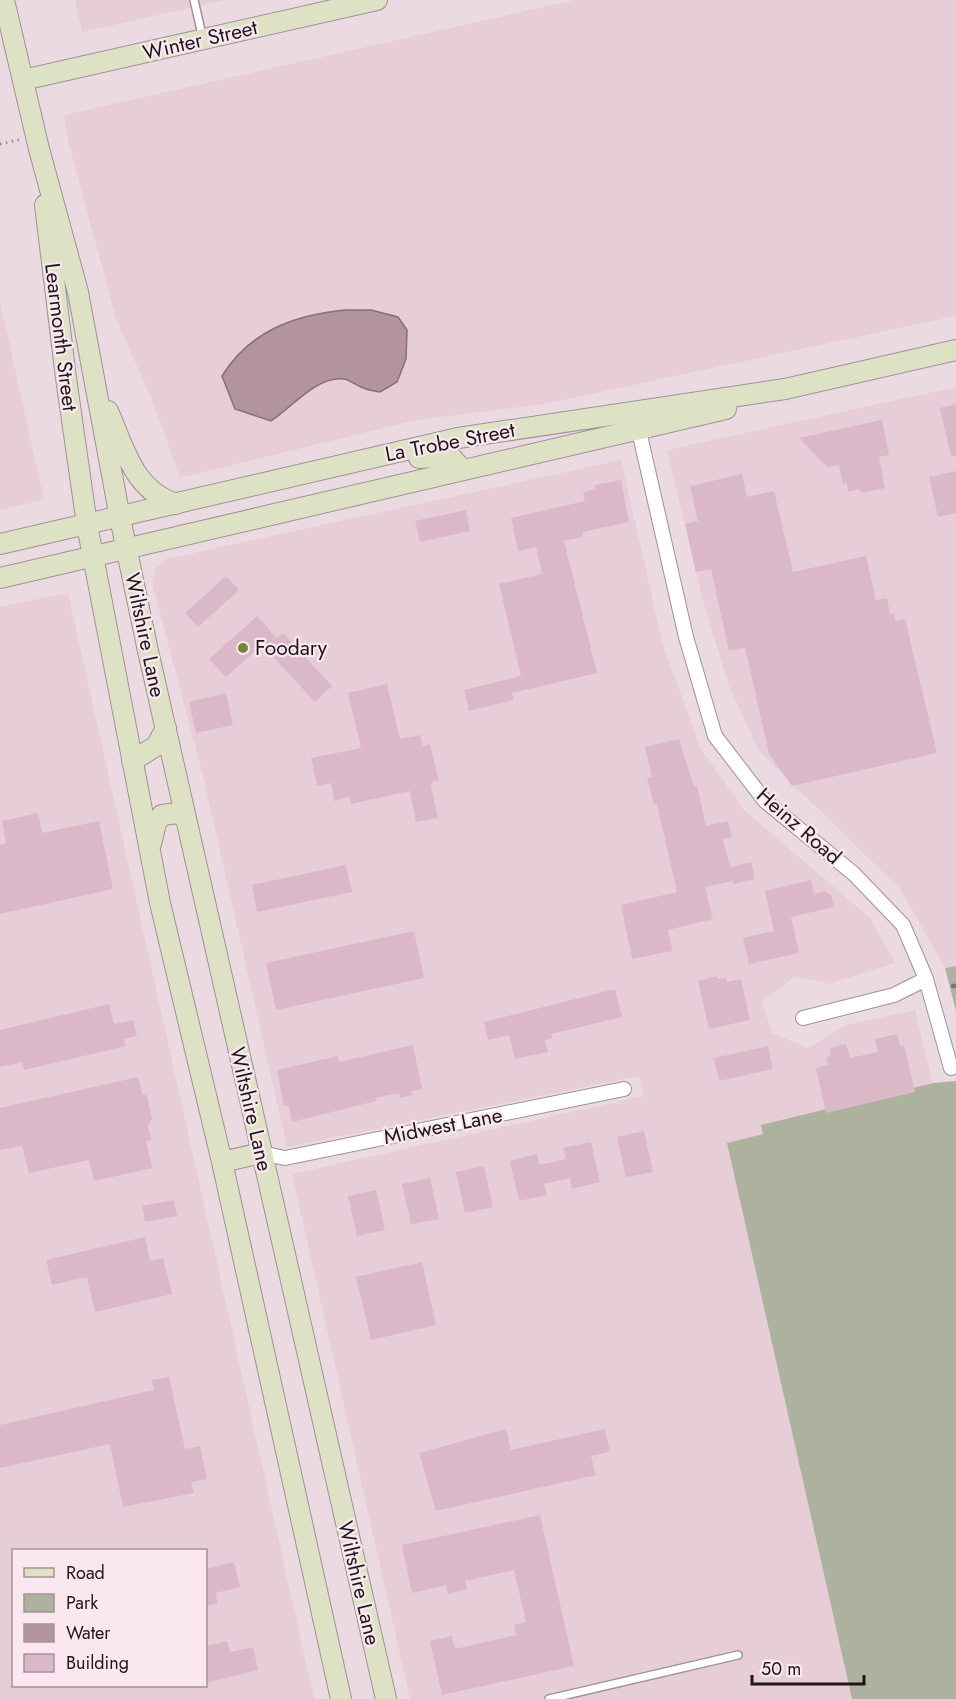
<svg xmlns="http://www.w3.org/2000/svg" width="956" height="1699" font-family="Jost,sans-serif">
<style>
.built{fill:#e7cdd8;fill-rule:evenodd}
.green{fill:#acb29d}
.water{fill:#b493a1;stroke:#876e78;stroke-width:1.5}
.lines{fill:none;stroke-linecap:round;stroke-linejoin:round}
.stream{stroke:#876e78;stroke-width:4.5}
.building{fill:#dbb8c7}
.lane-casing{stroke:#a19098;stroke-width:10}
.street-casing{stroke:#a19098;stroke-width:16}
.secondary-casing{stroke:#a19098;stroke-width:22}
.path{stroke:#9b8d93;stroke-width:3;stroke-dasharray:1.5 4.5;stroke-linecap:butt}
.lane{stroke:#fff;stroke-width:7}
.street{stroke:#fff;stroke-width:14}
.secondary{stroke:#dce2c3;stroke-width:20}
.poi-dot{fill:#748635;stroke:#fae7ef;stroke-width:2}
.labels{text-anchor:middle;dominant-baseline:central;stroke-width:4.5;stroke-linejoin:round;paint-order:stroke}
.street-label{font-size:21px;fill:#1e171a;stroke:#fae7ef}
.poi-label{font-size:21px;fill:#1e171a;stroke:#fae7ef;text-anchor:start}
</style>
<rect width="100%" height="100%" fill="#ecdae2"/>
<!-- built -->
<path class="built" d="M75,0h151l-144,32z
M574,0h382v316l-411,88 -129,16 -236,58 -27,-76 -37,-83 -47,-175 -5,-29z
M0,301l44,199 -44,10z
M956,387v579l-11,2 -45,-79 -141,-138 -29,-62 -28,-91 -35,-148z
M621,460l42,185 38,104 43,61 126,108 25,45 -66,21 -34,-8 -33,26 10,31 36,15 38,-23 69,-15 18,73 -171,42 1,9 -36,9 125,556h-442l-118,-525 351,-78 -4,-20 -352,71 -83,-367 -51,-194 1,-16 12,-11z
M68,593l246,1106h-314v-1092zM14,1550h192v136h-192z"/>
<!-- green -->
<path class="green" d="M956,966v45l-11,-43z
M956,1081v618h-104l-125,-556 36,-9 -2,-9 172,-42z"/>
<!-- water -->
<path class="water" d="M345,310h26l27,7 9,13 -1,29 -9,23 -17,10c-6,-1 -13,-2 -19,-5 -6,-2 -11,-7 -17,-8 -26,-4 -52,28 -73,42l-36,-12 -13,-33c28,-45 72,-61 123,-66z"/>
<g class="lines">
<!-- stream -->
<path class="stream" d="M953,986h3"/>
</g>
<!-- building -->
<path class="building" d="M956,404v52h-5l-11,-48z
M882,420l7,35 -10,2 6,31 -24,5 -1,-4 -12,3 -1,-9 -4,1 -4,-19 -12,2 -28,-29z
M956,471v42l-18,4 -9,-40z
M742,474l5,23 27,-6 19,81 73,-16 10,44 11,-2 3,16 4,-1 2,8 9,-2 32,134 -145,33 -23,-32 -24,-107 -16,4 -18,-82 -15,3 -11,-48 13,-3 -8,-35z
M621,480l8,42 -47,10 1,5 -19,4 33,132 -85,20 2,7 -45,11 -5,-21 57,-14 -22,-92 43,-10 -6,-27 -18,4 -7,-33 74,-17 -2,-9 12,-3v-4z
M466,510l4,21 -50,11 -5,-21z
M226,576l13,14 -41,37 -13,-14z
M257,616l20,22 6,-5 49,53 -17,16 -53,-57 -36,32 -17,-18z
M387,684l13,55 20,-4 3,11 7,-2 9,37 -7,1 -1,4 7,32 -22,4 -6,-31 -59,13 -1,-7 -16,4 -3,-18 -14,3 -6,-28 50,-10 -13,-55z
M226,693l7,32 -37,8 -7,-31z
M679,739l15,48 3,-1 9,40 22,-5 4,16 -9,2 7,28 21,-5 4,17 -22,5v-3l-28,6 8,32 -45,11 4,21 -40,8 -11,-54 56,-13 -20,-88 -3,1 -7,-27 5,-1 -7,-30z
M38,813l4,20 57,-12 14,68 -113,25v-69l6,-2 -4,-22z
M346,865l6,27 -95,20 -5,-27z
M811,880l3,14 11,-3 6,4 3,12 -43,10 8,36 -50,11 -6,-26 31,-7 -9,-40z
M414,931l10,47 -148,32 -10,-47z
M717,976l1,3 8,-1 1,4 14,-3 9,41 -41,9 -11,-48z
M615,989l7,28 -71,17 1,4 -7,2 3,12 -33,7 -6,-24 -21,5 -4,-18z
M109,1004l5,20 19,-4 4,16 -13,3 2,7 -102,24 -2,-8 -22,5v-37z
M897,1034l3,12 4,-1 11,47 -89,21 -10,-45 12,-3 -2,-8 5,-1 -1,-8 16,-4 4,14 28,-6 -3,-13z
M413,1045l9,44 -11,2 1,4 -12,3 -1,-5 -24,5 1,3 -84,21 -3,-16h-5l-7,-36 61,-14 1,6z
M768,1046l5,23 -54,12 -5,-23z
M138,1077l4,16 5,3 5,23 -4,6 3,15 -5,1 6,27 -58,13 -5,-21 -60,13 -7,-27 -22,4v-42z
M644,1131l9,41 -27,5 -9,-40z
M591,1142l9,40 -28,7 -2,-11 -26,6 3,11 -28,6 -9,-40 27,-7 3,11 26,-6 -3,-11z
M484,1166l9,41 -28,6 -9,-41z
M430,1178l9,41 -28,5 -9,-40z
M376,1190l9,40 -28,6 -9,-40z
M174,1200l3,16 -32,6 -3,-16z
M145,1237l5,24 13,-3 9,36 -77,18 -8,-35 -35,8 -6,-25z
M422,1262l14,63 -65,15 -15,-63z
M169,1377l16,72 15,-3 7,33 -16,3 3,11 -71,14 -13,-63 -110,24v-43l154,-35 -2,-10z
M506,1429l5,21 94,-21 5,23 -19,4 5,19 -160,36 -17,-58z
M540,1515l34,151 -132,29 -12,-54 22,-5 3,13 61,-14 -2,-10 12,-3 -12,-52 -49,11 2,8 -19,5 -2,-9 -34,8 -10,-48z
M234,1562l6,25 -24,6 2,10 -12,3v-37z
M227,1641l3,11 23,-5 5,23 -52,13v-37z"/>
<g class="lines">
<defs>
<path id="lane" d="M194,0l9,39
M549,1699l189,-44"/>
<path id="street" d="M639,431l47,206 29,99 50,65 89,73 49,51 23,54 25,89
M803,1018l91,-23 32,-16
M261,1153l24,5 339,-69"/>
<path id="secondary" d="M4,0l35,149 39,143 42,226 28,133 238,1048
M23,80l354,-80
M45,205l21,173 21,147 73,378 62,259 119,537
M108,411c17,38 25,79 68,93
M419,458l31,-2 12,13
M0,544l458,-106 327,-49 171,-39
M0,578l726,-169
M132,761l24,-15 10,-18
M151,844l5,-21 6,-8 16,-2 8,6
M222,1162l39,-9"/>
</defs>
<!-- lane casing -->
<use href="#lane" class="lane-casing"/>
<!-- street casing -->
<use href="#street" class="street-casing"/>
<!-- secondary casing -->
<use href="#secondary" class="secondary-casing"/>
<!-- path -->
<path class="path" d="M0,144l22,-5"/>
<!-- lane -->
<use href="#lane" class="lane"/>
<!-- street -->
<use href="#street" class="street"/>
<!-- secondary -->
<use href="#secondary" class="secondary"/>
</g>
<!-- markers -->
<circle class="poi-dot" cx="243" cy="648" r="6"/>
<g class="labels">
<!-- street labels -->
<g class="street-label">
<text transform="translate(200 40) rotate(-13)">Winter Street</text>
<text transform="translate(61 337) rotate(83)">Learmonth Street</text>
<text transform="translate(450 442) rotate(-11)">La Trobe Street</text>
<text transform="translate(145 635) rotate(78)">Wiltshire Lane</text>
<text transform="translate(799 826) rotate(41)">Heinz Road</text>
<text transform="translate(251 1109) rotate(77)">Wiltshire Lane</text>
<text transform="translate(443 1126) rotate(-11)">Midwest Lane</text>
<text transform="translate(359 1583) rotate(77)">Wiltshire Lane</text>
</g>
<!-- poi labels -->
<g class="poi-label">
<text x="255" y="648">Foodary</text>
</g>
</g>
<!-- legend -->
<rect x="12" y="1549" width="195" height="138" fill="#fae7ef" stroke="#a2949a" stroke-width="1.5"/>
<rect x="24" y="1568" width="30" height="9" fill="#dce2c3" stroke="#a2949a" stroke-width="1.5"/>
<text x="66" y="1579" font-size="18" fill="#1e171a">Road</text>
<rect x="24" y="1594" width="30" height="18" fill="#acb29d" stroke="#a2949a" stroke-width="1.5"/>
<text x="66" y="1609" font-size="18" fill="#1e171a">Park</text>
<rect x="24" y="1624" width="30" height="18" fill="#b493a1" stroke="#a2949a" stroke-width="1.5"/>
<text x="66" y="1639" font-size="18" fill="#1e171a">Water</text>
<rect x="24" y="1654" width="30" height="18" fill="#dbb8c7" stroke="#a2949a" stroke-width="1.5"/>
<text x="66" y="1669" font-size="18" fill="#1e171a">Building</text>
<!-- scale -->
<path d="M752 1675v9h112v-9" fill="none" stroke="#1e171a" stroke-width="3"/>
<text x="761" y="1675" font-size="18" fill="#1e171a" stroke="#fae7ef" stroke-width="4.5" paint-order="stroke">50 m</text>
</svg>
